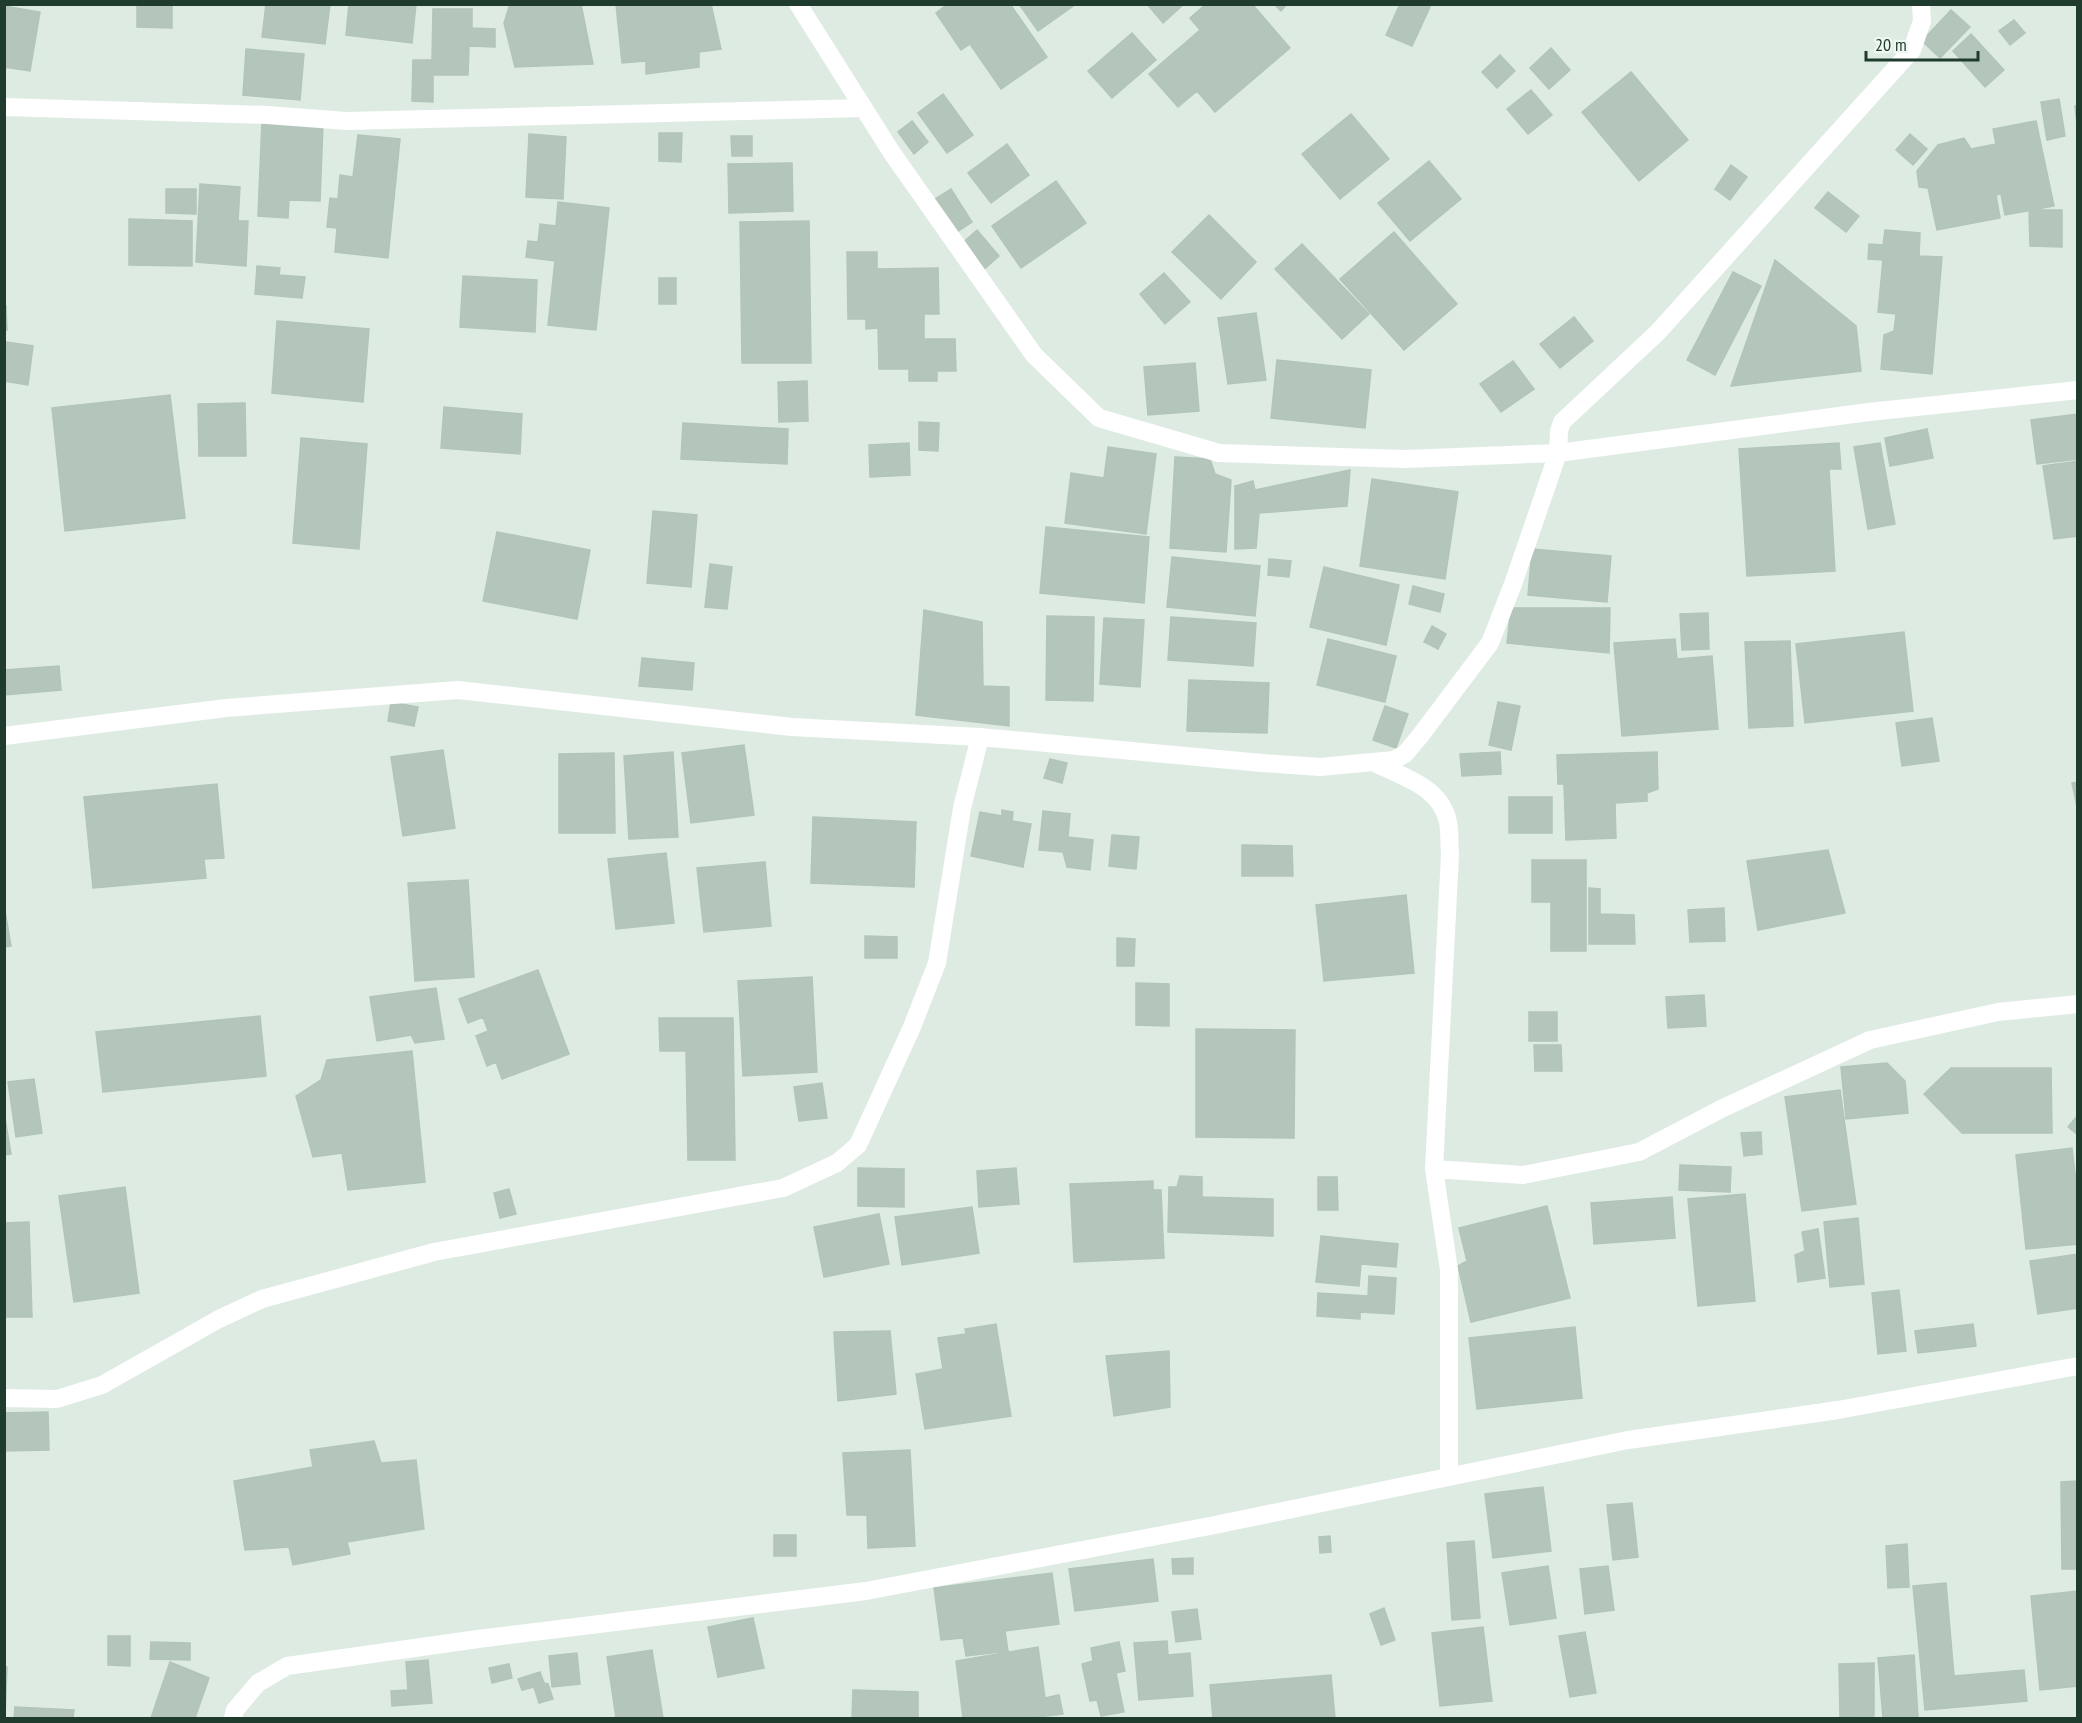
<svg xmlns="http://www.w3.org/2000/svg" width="2082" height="1723" font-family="'PT Sans Narrow',sans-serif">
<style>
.building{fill:#b4c6bb;stroke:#b1c5b8;stroke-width:1.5}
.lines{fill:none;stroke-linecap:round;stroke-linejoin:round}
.street{stroke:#fff;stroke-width:18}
</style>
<rect width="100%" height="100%" fill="#deebe3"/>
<!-- building -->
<path class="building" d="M137,4h35v24l-35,-1z
M266,4h64l-5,40 -63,-7z
M349,4h67l-4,39 -66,-8z
M510,4h71l12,60 -78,3 -11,-44z
M616,4h95l10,45 -22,3v15l-53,7v-13l-24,2z
M948,4h62l37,53 -46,32 -31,-45 -9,6 -25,-37z
M1019,4h57l-38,27z
M1147,4h37l-21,19z
M1206,4h46l38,44 -75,64 -18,-21 -19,16 -29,-33 51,-44 -10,-12z
M1274,4h13l-6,7z
M1400,4h23l7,3 -18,39 -26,-11z
M4,6l36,6 -10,59 -26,-4z
M433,9h39v19l23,1v18l-26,-1 -1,29h-35v27l-21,-1 1,-41h19z
M1951,10l19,17 -30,31 -18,-17z
M2014,20l11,13 -15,12 -11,-14z
M1132,33l24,27 -44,38 -24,-27z
M1971,34l33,36 -19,17 -32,-36z
M1551,48l19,22 -21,19 -19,-21z
M246,49l58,5 -4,46 -57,-5z
M1500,55l15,16 -18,17 -15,-16z
M1631,72l57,68 -49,41 -57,-69z
M1531,90l21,25 -24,19 -21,-25z
M943,94l30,41 -26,18 -29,-40z
M2059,99l6,37 -18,4 -6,-38z
M2075,106h3v28z
M1351,114l38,45 -49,40 -38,-45z
M262,121l61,3 -3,77 -31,-1 -1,18 -30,-2z
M912,121l16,21 -14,12 -16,-22z
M2036,121l18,85 -49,9 -4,-21 -5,1 4,23 -63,12 -9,-42 -9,-1 -2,-16 21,-26 26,-7 7,11 25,-5 -3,-15z
M659,133h23l-1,29 -22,-1z
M529,134l37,3 -3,62 -37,-2z
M1910,134l17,15 -14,16 -17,-15z
M358,135l42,4 -12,119 -53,-6 2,-24 -10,-1 3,-29 8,1 2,-24 13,2z
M731,136h21v20h-20z
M1007,144l22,31 -38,28 -23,-30z
M1429,161l32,38 -51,42 -32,-38z
M792,163l1,48 -64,2 -1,-49z
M1731,165l16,12 -17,23 -15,-11z
M1056,181l30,42 -65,45 -29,-42z
M200,184l40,3 -2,34h10l-2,45 -50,-4z
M166,189h30v25l-30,-1z
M951,189l21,33 -15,10 -22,-33z
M1828,192l31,24 -13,16 -31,-24z
M558,202l51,6 -13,122 -48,-5 7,-64 -29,-4 2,-16 10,1 2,-18 16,2z
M2029,210h33v37l-32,-1z
M1209,215l47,47 -35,37 -49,-47z
M129,219l63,2v45l-63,-1z
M809,221l2,142h-69l-2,-141z
M977,230l22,26 -18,16 -22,-26z
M1885,230l35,3 -1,23 23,1 -10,117 -51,-5 3,-34 10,-4 2,-17 -18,-2 5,-52 -15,-1 1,-15 14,1z
M1394,232l63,72 -53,46 -64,-71z
M1302,244l67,70 -27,25 -67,-70z
M847,252h30v17l61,-1 1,46h-15v25h31l1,32h-19v10h-28v-12h-30l-1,-41 -12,1v-10h-18z
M1775,260l81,66 5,45 -130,15z
M257,266l23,2 -1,7 26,2 -3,21 -47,-4z
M1733,272l28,14 -46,89 -28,-15z
M1164,273l26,29 -25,22 -25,-30z
M463,276l74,4 -2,52 -75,-5z
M659,278h17v26h-17z
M6,306l1,24 -3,1v-24z
M1256,313l10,67 -38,4 -10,-66z
M1574,317l19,24 -33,27 -20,-24z
M277,321l92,8 -6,73 -91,-9z
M6,342l27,4 -5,39 -24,-4z
M1277,360l94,10 -6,58 -94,-10z
M1513,361l21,28 -33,23 -21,-28z
M1195,363l4,48 -51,4 -4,-48z
M807,381l1,40 -29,1 -1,-40z
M170,395l15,123 -120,13 -13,-123z
M245,403l1,53h-47l-1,-52z
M444,407l78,7 -2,40 -79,-6z
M2078,414v45l-41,5 -6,-44z
M919,422l20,1 -1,28 -19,-1z
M683,423l105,6 -1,35 -106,-5z
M1927,429l6,29 -43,8 -5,-28z
M301,438l66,6 -8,105 -66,-6z
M909,443l1,32 -40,2 -1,-32z
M1839,443l2,26h-12l6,102 -88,5 -8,-127z
M1880,443l15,81 -27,5 -14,-82z
M1108,447l48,7 -10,80 -81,-11 6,-50 33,5z
M1175,457l35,2 5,15 16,6 -5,72 -56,-4z
M2078,461v75l-24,3 -11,-73z
M1350,470l-3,36 -88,7 -3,35 -21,1v-63l18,-5 2,9z
M1372,479l86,13 -13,87 -85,-13z
M653,511l44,4 -6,72 -44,-4z
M1046,527l103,10 -5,66 -104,-10z
M497,532l93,18 -13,69 -94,-18z
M1532,549l79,7 -4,46 -79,-7z
M1172,557l88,9 -5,50 -88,-9z
M1269,559l22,2 -2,16 -21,-2z
M710,564l22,3 -5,42 -22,-2z
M1324,567l75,18 -13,60 -76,-18z
M1413,586l31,8 -4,18 -31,-8z
M1511,608h99l-1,45 -102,-10z
M924,610l58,12 1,64 26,1v39l-93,-11z
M1708,613l1,36 -27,1 -2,-36z
M1047,616l47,1 -1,84 -47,-1z
M1171,617l85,6 -3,43 -85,-6z
M1104,618l40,2 -4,67 -40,-3z
M1432,626l14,8 -8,15 -14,-7z
M1904,632l9,79 -108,12 -9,-79z
M1328,639l68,17 -11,46 -68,-17z
M1675,639l2,20 35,-3 6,73 -96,7 -8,-93z
M1790,641l3,85 -44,2 -4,-86z
M642,658l52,5 -2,27 -53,-4z
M59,666l2,24 -57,5v-25z
M1189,680l80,3 -2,50 -80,-2z
M391,702l27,5 -4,19 -26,-5z
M1498,702l22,4 -9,44 -22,-5z
M1385,706l23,8 -12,34 -23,-8z
M1932,718l7,43 -37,5 -6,-43z
M744,745l10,70 -63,8 -9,-70z
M443,750l12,78 -52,8 -12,-79z
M673,752l5,85 -49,2 -5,-83z
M1500,752l1,22 -39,2 -2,-22z
M1657,752l1,37 -11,4v8l-32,2 1,35 -50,2 -2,-56h-6l-1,-29z
M614,753l1,80h-56v-79z
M1050,759l17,4 -5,20 -18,-5z
M2078,782v29l-6,-28z
M217,784l7,74 -20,1 2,19 -113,10 -9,-91z
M1509,797h43v36h-43z
M1002,810l11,2 -1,9 19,3 -8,43 -52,-11 9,-44 22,4z
M1043,811l27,3 -2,23 25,3 -3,30 -23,-3 -4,-15 -24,-2z
M813,817l103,5 -2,65 -103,-4z
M1112,835l27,2 -3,32 -27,-3z
M1242,845l50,1 1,30h-51z
M1828,850l17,63 -87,17 -11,-69z
M666,853l8,70 -58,6 -8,-70z
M1532,860h54v91h-35v-49h-19z
M765,862l6,64 -67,6 -7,-64z
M468,880l6,97 -59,4 -7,-98z
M1589,888l11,1v25l34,1 1,29h-46z
M1406,895l8,78 -90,8 -8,-76z
M4,905l7,41 -7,1z
M1724,908l1,33 -35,1 -2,-32z
M865,936l32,1v21h-32z
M1117,938l18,1 -1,27h-17z
M538,970l31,84 -67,25 -6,-17 -9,4 -11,-30 12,-5 -5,-14 -15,6 -9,-24z
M812,977l5,95 -74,4 -5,-95z
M1136,983l33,1v42l-33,-1z
M436,988l8,51 -29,4 -4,-8 -34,6 -7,-44z
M1704,995l2,31 -38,2 -2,-31z
M1529,1012h28v29h-28z
M260,1016l6,60 -163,16 -7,-60z
M659,1018h74l2,142h-47l-2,-109h-26z
M1196,1029l99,1 -1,108 -98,-1z
M1534,1045h27l1,26h-27z
M412,1051l13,131 -77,8 -6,-37 -29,4 -17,-61 25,-16 6,-20z
M1887,1063l18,18 3,32 -62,6 -5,-52z
M1951,1068h100l1,65h-90l-38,-39z
M34,1079l8,54 -26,4 -8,-55z
M822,1083l5,35 -28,3 -5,-34z
M1840,1090l16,114 -54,7 -17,-114z
M4,1112l7,42 -7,1z
M2078,1115v20l-10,-8z
M1761,1132l1,22 -18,2 -3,-23z
M2072,1148l6,51v45l-52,5 -10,-94z
M1680,1165l51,2 -1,25 -51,-2z
M858,1168l46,1v38l-46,-1z
M1016,1168l3,36 -40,3 -2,-36z
M1180,1176l22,1v20l71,2v37l-105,-4 1,-45h8z
M1318,1177h19l1,33h-20z
M1153,1181v9h8l3,68 -90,4 -4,-78z
M125,1187l14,106 -65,9 -15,-106z
M509,1189l7,25 -16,4 -6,-25z
M1745,1194l10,107 -57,5 -10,-107z
M1672,1197l3,41 -81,6 -3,-41z
M1547,1206l23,92 -99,24 -13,-56 9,-5 -8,-33z
M972,1207l7,46 -77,12 -7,-48z
M879,1214l10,50 -65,13 -10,-50z
M1858,1218l6,66 -34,3 -6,-65z
M29,1222l3,95h-28v-94z
M1818,1229l7,49 -27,4 -3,-27 10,-4 -3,-19z
M1321,1236l77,8 -2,23 -35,-3 -2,22 -43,-4z
M2078,1254v54l-40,6 -8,-53z
M1369,1276l27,2 -2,36 -34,-2v7l-43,-3 1,-23 50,3z
M1899,1290l7,61 -28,3 -6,-61z
M996,1324l15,92 -86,13 -9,-55 27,-5 -5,-31 28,-4 -1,-5z
M1973,1324l3,22 -58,7 -3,-22z
M1575,1327l7,71 -105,11 -8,-71z
M890,1331l6,63 -58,7 -4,-69z
M1169,1351l1,56 -56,9 -8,-60z
M48,1412l1,38 -45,1v-38z
M374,1441l7,22 35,-3 8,69 -77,13 3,12 -57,11 -4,-18 -44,3 -11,-69 79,-14 -3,-17z
M910,1450l5,96 -47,2 -1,-33h-20l-4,-62z
M2078,1481v88h-16l-1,-87z
M1543,1487l8,64 -58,7 -8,-64z
M1632,1503l6,54 -25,3 -6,-55z
M774,1535h22v21h-22z
M1330,1536l1,16 -11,1 -1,-16z
M1474,1541l6,77 -28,2 -5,-77z
M1907,1544l2,43 -21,1 -2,-42z
M1193,1558v16h-20l-1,-15z
M1153,1559l5,42 -83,10 -6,-42z
M1548,1566l8,52 -46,7 -8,-52z
M1608,1566l6,44 -29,4 -5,-45z
M1052,1573l7,51 -54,7 3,20 -42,5 -3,-18 -22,2 -7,-52z
M1946,1583l8,93 70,-6 3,31 -102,9 -12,-124z
M2078,1591v95l-38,4 -9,-94z
M1384,1608l11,32 -14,5 -11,-31z
M1197,1609l4,30 -25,3 -4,-30z
M753,1618l11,50 -46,9 -10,-50z
M1483,1627l9,74 -52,5 -8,-73z
M1585,1632l11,61 -26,4 -11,-61z
M108,1636h22v30l-22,-1z
M1167,1641l1,14 22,-2 3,43 -54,4 -5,-57z
M151,1642l39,1v17l-40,-1z
M1119,1642l6,29 -9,2 8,39 -23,4 -4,-16 -7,1 -8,-37 11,-3 -2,-13z
M1038,1647l7,51 14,-3 4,19 -34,4h-66l-7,-57z
M652,1650l11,68h-47l-9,-61z
M577,1653l3,31 -28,3 -3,-31z
M1914,1655l4,62 -35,1 -5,-60z
M428,1660l4,43 -40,3 -1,-15 17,-1 -2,-28z
M170,1662l39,16 -14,40h-44z
M1874,1663v53l-34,1 -1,-53z
M509,1664l3,14 -20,5 -3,-15z
M4,1667h3l-2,51h-1z
M540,1672l4,11 4,1 5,15 -14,4 -5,-16 -12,3 -4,-11z
M1331,1675l4,43h-122l-3,-33z
M853,1690l65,2v26h-66z
M15,1707l59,3 -1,8h-59z"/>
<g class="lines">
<!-- street -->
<path class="street" d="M798,4l94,149 142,202 65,63 120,35 187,6 152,-6 311,-41 209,-22
M4,107l263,8 80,6 517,-13
M4,736l222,-28 232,-18 334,37 188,10 282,26 58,4 74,-7 11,-6 15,-18 70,-93 23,-59 45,-131 1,-22 3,-9 96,-90 254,-282 10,-29 -1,-17
M1375,763c28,14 66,24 73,59 2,10 1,22 2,32l-16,315 89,6 116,-23 84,-44 147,-68 128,-28 80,-8
M1434,1169l15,101v207
M4,1398l53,1 45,-14 117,-66 43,-20 172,-47 349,-64 54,-25 21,-18 54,-118 25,-64 25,-155 18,-71
M233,1718l2,-8 23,-27 29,-17 191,-27 388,-48 344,-65 418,-86 210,-30 240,-44"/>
</g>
<!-- border -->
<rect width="2082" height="1723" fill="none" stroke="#1f3b2e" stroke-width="12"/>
<!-- scale -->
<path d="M1866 51v9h112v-9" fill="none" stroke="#1f3b2e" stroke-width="3"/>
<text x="1875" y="51" font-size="18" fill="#1f3b2e" stroke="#eff7f1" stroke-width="4.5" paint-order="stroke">20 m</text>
</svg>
